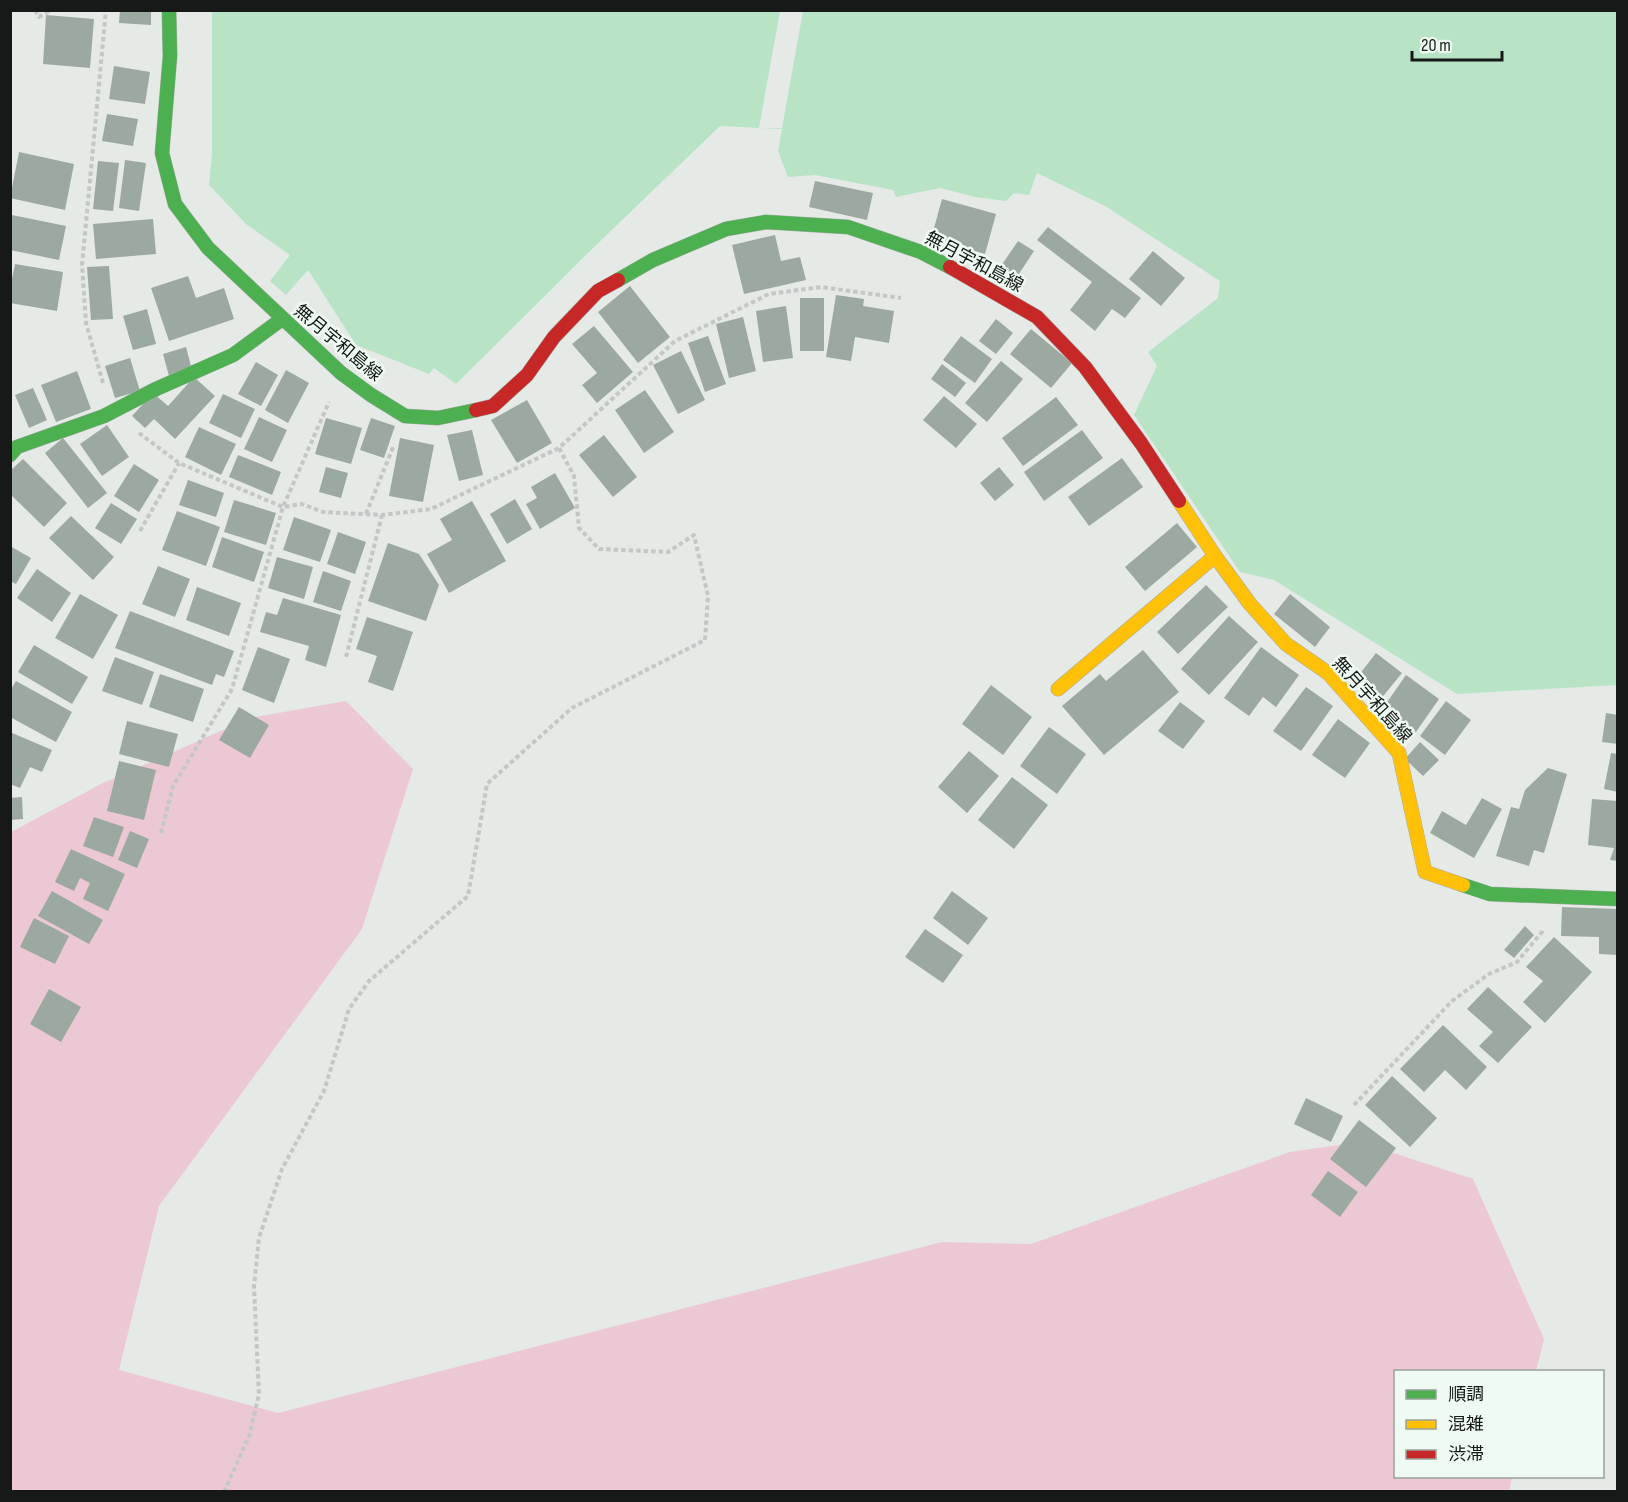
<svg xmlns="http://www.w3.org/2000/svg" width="1628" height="1502" font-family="'Sofia Sans Condensed','Noto Sans JP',sans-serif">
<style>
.green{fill:#ebc8d4}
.water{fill:#b8e4c5}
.pier{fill:#e5eae6}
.building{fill:#9ca9a0}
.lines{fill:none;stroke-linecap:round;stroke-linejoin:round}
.fast-casing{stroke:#a8aca9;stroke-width:15}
.slow-casing{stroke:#a8aca9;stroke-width:15}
.jam-casing{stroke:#a8aca9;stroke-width:15}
.path{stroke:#c5c7c6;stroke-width:4;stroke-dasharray:4.5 3;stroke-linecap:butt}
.fast{stroke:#4caf50;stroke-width:14}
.slow{stroke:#ffc107;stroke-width:14}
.jam{stroke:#c62828;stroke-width:14}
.labels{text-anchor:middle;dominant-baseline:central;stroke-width:5;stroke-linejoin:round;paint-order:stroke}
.street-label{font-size:18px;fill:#161917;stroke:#effbf2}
</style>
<rect width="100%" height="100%" fill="#e5eae6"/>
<!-- green -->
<path class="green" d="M346,701l67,68 -51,160 -203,277 -40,164 159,43 664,-171 89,2 259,-92 70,-10 113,37 71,160 -8,32 -140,1v104l116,1 -3,14 -1498,1v-660l92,-49 147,-65z"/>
<!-- water -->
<path class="water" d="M212,11h1405v674l-160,9 -183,-114 -34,-8 -106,-157 23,-49 -9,-14 70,-54 2,-17 -115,-75 -68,-33 -8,22 -15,-2 -8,8 -31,-4 -35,-9 -44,9 -3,-7 -78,-15 -27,2 -10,-26 4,-22 -62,-3 -130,125 -134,133 -22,-16 -5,6 -73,-29 -48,-75 -22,25 -16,-14 20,-26 -44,-31 -37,-39 3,-31z"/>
<!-- pier -->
<path class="pier" d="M780,11h23l-21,117h-23z"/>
<!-- building -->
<path class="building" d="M120,10h31v15l-32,-2z
M46,15l48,4 -4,49 -47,-4z
M114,66l36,6 -5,32 -36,-5z
M107,114l31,5 -5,27 -31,-5z
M19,152l55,12 -9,46 -55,-12z
M125,160l21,3 -7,48 -20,-3z
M98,161l21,2 -6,48 -20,-2z
M815,181l58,12 -6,27 -58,-13z
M942,199l54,15 -11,40 -54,-15z
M12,215l54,11 -7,34 -49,-10v-27z
M153,219l3,35 -60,5 -3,-35z
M1048,227l93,71 -16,20 -13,-9 -17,22 -25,-21 22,-28 -55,-42z
M775,235l6,26 19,-4 6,23 -62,14 -12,-49z
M1018,241l16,10 -19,29 -16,-11z
M1153,251l32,27 -24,28 -32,-27z
M15,264l48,8 -6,39 -47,-8v-14z
M109,266l4,53 -22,1 -4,-53z
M188,276l8,22 28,-10 10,31 -65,22 -18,-53z
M630,286l40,51 -32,26 -40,-51z
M836,295l28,4 -1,7 31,5 -5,32 -34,-6 -4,24 -25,-4z
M800,298h24v53h-24z
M786,306l7,52 -30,4 -7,-51z
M147,309l9,35 -23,6 -10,-34z
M743,317l13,54 -27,7 -13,-54z
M996,319l17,14 -17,21 -17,-13z
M594,326l39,46 -36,31 -15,-18 15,-12 -25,-29z
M1031,329l41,34 -21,25 -41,-34z
M708,336l18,48 -21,8 -17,-49z
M961,336l31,23 -17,24 -32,-23z
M186,347l6,23 -23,6 -6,-22z
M681,351l24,49 -27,14 -25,-49z
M130,358l10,33 -25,7 -10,-32z
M1001,361l22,18 -36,43 -22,-19z
M256,362l22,13 -17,31 -23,-12z
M942,364l24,19 -11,14 -24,-18z
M286,370l23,13 -21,40 -23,-13z
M77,371l14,38 -35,13 -15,-37z
M194,377l21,19 -40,43 -21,-20 -9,9 -13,-12 21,-23 15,13z
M33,388l14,32 -18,8 -14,-33z
M645,390l29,42 -30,21 -29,-43z
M223,394l32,15 -14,29 -32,-15z
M944,396l33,28 -21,24 -33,-28z
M1056,397l22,28 -55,41 -21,-28z
M527,400l25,43 -35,20 -26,-43z
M259,417l28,13 -15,32 -28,-13z
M326,418l36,10 -11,36 -36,-10z
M371,418l24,8 -11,32 -24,-8z
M107,425l22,32 -27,19 -22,-32z
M199,427l37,17 -15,31 -36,-18z
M472,430l11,45 -24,6 -12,-46z
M1082,430l21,28 -59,43 -20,-29z
M604,435l33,42 -24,20 -34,-42z
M63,438l44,55 -19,15 -43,-55z
M400,438l34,7 -11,57 -34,-6z
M238,455l43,17 -9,23 -43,-18z
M1122,458l21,29 -54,39 -21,-29z
M23,459l44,44 -23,24 -34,-33v-23z
M134,464l25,16 -20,32 -25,-16z
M326,467l22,6 -7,25 -22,-6z
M999,467l15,18 -19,16 -15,-18z
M555,473l20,35 -35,21 -14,-25 11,-6 -6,-11z
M188,480l36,13 -8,24 -37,-12z
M515,499l17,30 -25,15 -17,-30z
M234,500l42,13 -10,32 -42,-13z
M472,501l34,60 -57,32 -22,-39 25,-14 -12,-21z
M111,503l26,16 -16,25 -26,-16z
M177,511l43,16 -14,39 -44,-16z
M71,516l43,41 -21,23 -44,-42z
M294,517l37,13 -11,32 -37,-12z
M1177,523l20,24 -52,44 -20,-24z
M338,532l28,10 -11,32 -28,-10z
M222,537l42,15 -10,30 -42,-15z
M388,543l31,11 20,31 -13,36 -58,-20z
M10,546l21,12 -15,26 -6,-3z
M277,557l36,10 -9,32 -36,-11z
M158,566l32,13 -15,38 -33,-13z
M37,569l34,24 -19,29 -35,-24z
M323,571l28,10 -10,30 -28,-9z
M1206,585l22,22 -50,47 -21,-22z
M197,587l44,16 -12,33 -43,-16z
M80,594l38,21 -25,44 -38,-21z
M1290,594l40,33 -15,20 -41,-33z
M283,598l58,17 -15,52 -21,-7 4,-14 -49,-14 6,-20 11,3z
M130,611l104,40 -10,26 -8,-3 -4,11 -97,-37z
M1229,616l29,26 -49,53 -28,-26z
M367,617l46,15 -20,59 -25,-9 9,-26 -21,-7z
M34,645l54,32 -16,27 -54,-32z
M258,647l32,12 -16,44 -32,-13z
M1261,647l38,28 -23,32 -13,-10 -14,19 -25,-18z
M1143,650l36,42 -75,63 -42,-49 38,-32 6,7z
M1376,653l26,20 -22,27 -25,-20z
M115,657l39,15 -12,33 -40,-14z
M160,674l44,15 -11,33 -44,-15z
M1406,675l33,24 -23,33 -33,-24z
M16,681l56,31 -16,30 -46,-25v-26z
M991,685l41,32 -29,38 -41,-31z
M1306,687l27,19 -32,45 -28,-20z
M1446,701l25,19 -26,35 -25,-19z
M1180,702l25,19 -22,28 -25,-18z
M239,707l30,18 -19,33 -31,-18z
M1606,713l12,2v29l-16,-2z
M1338,719l32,24 -25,35 -33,-23z
M127,721l51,13 -9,33 -50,-13z
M1049,727l37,27 -29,40 -37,-28z
M10,732l42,18 -10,22 -12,-5 -10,21 -10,-4z
M1420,742l19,18 -16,16 -18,-17z
M969,751l30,25 -32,37 -29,-26z
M1611,753l7,1v38l-14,-3z
M119,761l37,9 -12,50 -37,-9z
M1548,768l19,6 -23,79 -10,-3 -5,16 -33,-10 15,-49 8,2 6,-19z
M1012,777l36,28 -34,44 -36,-29z
M22,797l1,22 -13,1v-22z
M1482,798l20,11 -28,49 -44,-25 12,-22 24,14z
M1592,799l26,2v60l-8,-1 4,-12 -26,-3z
M94,817l30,10 -11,30 -30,-11z
M130,831l19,8 -12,29 -19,-8z
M71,849l54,25 -17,37 -25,-12 7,-16 -10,-5 -6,13 -19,-9z
M52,891l51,29 -14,24 -51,-28z
M952,891l36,27 -20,27 -35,-27z
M1562,907l56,2v46l-19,-1v-17l-38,-1z
M34,918l35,18 -14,28 -35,-17z
M1525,926l9,9 -20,23 -10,-8z
M925,929l38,26 -20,28 -38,-26z
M1554,937l38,35 -47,51 -22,-21 20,-21 -17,-14z
M1488,987l44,40 -34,36 -19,-17 14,-14 -26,-23z
M49,989l32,18 -20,35 -31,-18z
M1443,1025l44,42 -21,23 -21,-20 -21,22 -24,-23z
M1392,1076l45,42 -27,29 -45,-42z
M1306,1098l37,18 -12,26 -37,-18z
M1359,1120l37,28 -30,39 -36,-28z
M1328,1171l30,21 -18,25 -29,-22z"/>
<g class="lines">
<defs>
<path id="fast" d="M169,10l1,46 -8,97 13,51 33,44 133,125 30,22 34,21 33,2 38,-8
M618,280l35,-20 73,-31 40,-7 82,5 73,25 29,15
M10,455l7,-8 87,-31 52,-27 77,-34 49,-36
M1463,885l27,9 128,5"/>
<path id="slow" d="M1179,501l36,55 35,48 36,40 42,29 71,80 26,119 38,13
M1058,689l157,-133"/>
<path id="jam" d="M950,267l87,50 48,50 56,76 38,58
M476,410l17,-4 34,-31 27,-38 44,-46 20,-11"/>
</defs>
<!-- fast casing -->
<use href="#fast" class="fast-casing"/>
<!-- slow casing -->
<use href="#slow" class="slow-casing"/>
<!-- jam casing -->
<use href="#jam" class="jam-casing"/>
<!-- path -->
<path class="path" d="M35,10l4,7 12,-7
M103,383l-17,-60 -4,-58 24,-255
M139,433l40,30 104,44 19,-3 21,8 59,3 49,-6 128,-61
M366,514l28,-69
M140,531l39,-68
M346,657l36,-142
M161,833l12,-47 59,-97 51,-182 46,-105
M1354,1105l98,-104 37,-27 28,-12 25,-30 2,-4
M224,1492l25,-56 10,-41 -5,-109 5,-48 23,-69 42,-78 25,-82 20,-28 99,-85 19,-112 85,-76 133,-68 3,-44 -14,-61 -26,17 -69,-3 -20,-21 -5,-52 -15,-28 116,-107 94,-47 52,-7 80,11"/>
<!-- fast -->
<use href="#fast" class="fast"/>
<!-- slow -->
<use href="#slow" class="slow"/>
<!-- jam -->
<use href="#jam" class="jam"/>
</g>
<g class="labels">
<!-- street labels -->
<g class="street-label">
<text transform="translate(974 262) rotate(28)">無月宇和島線</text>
<text transform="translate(338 343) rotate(40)">無月宇和島線</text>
<text transform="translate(1372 700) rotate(48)">無月宇和島線</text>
</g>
</g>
<!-- border -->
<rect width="1628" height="1502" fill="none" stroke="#161917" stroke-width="24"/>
<!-- legend -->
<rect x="1394" y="1370" width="210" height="108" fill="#effbf2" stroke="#98a19a" stroke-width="1.5"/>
<rect x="1406" y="1390" width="30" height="9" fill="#4caf50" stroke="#98a19a" stroke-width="1.5"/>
<text x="1448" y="1400" font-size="18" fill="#161917">順調</text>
<rect x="1406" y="1420" width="30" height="9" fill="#ffc107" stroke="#98a19a" stroke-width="1.5"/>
<text x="1448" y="1430" font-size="18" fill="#161917">混雑</text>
<rect x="1406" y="1450" width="30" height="9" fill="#c62828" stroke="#98a19a" stroke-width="1.5"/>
<text x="1448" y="1460" font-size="18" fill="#161917">渋滞</text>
<!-- scale -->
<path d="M1412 51v9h90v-9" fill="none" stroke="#161917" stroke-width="3"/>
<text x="1421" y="51" font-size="18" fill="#161917" stroke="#effbf2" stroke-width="4.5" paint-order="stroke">20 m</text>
</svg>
